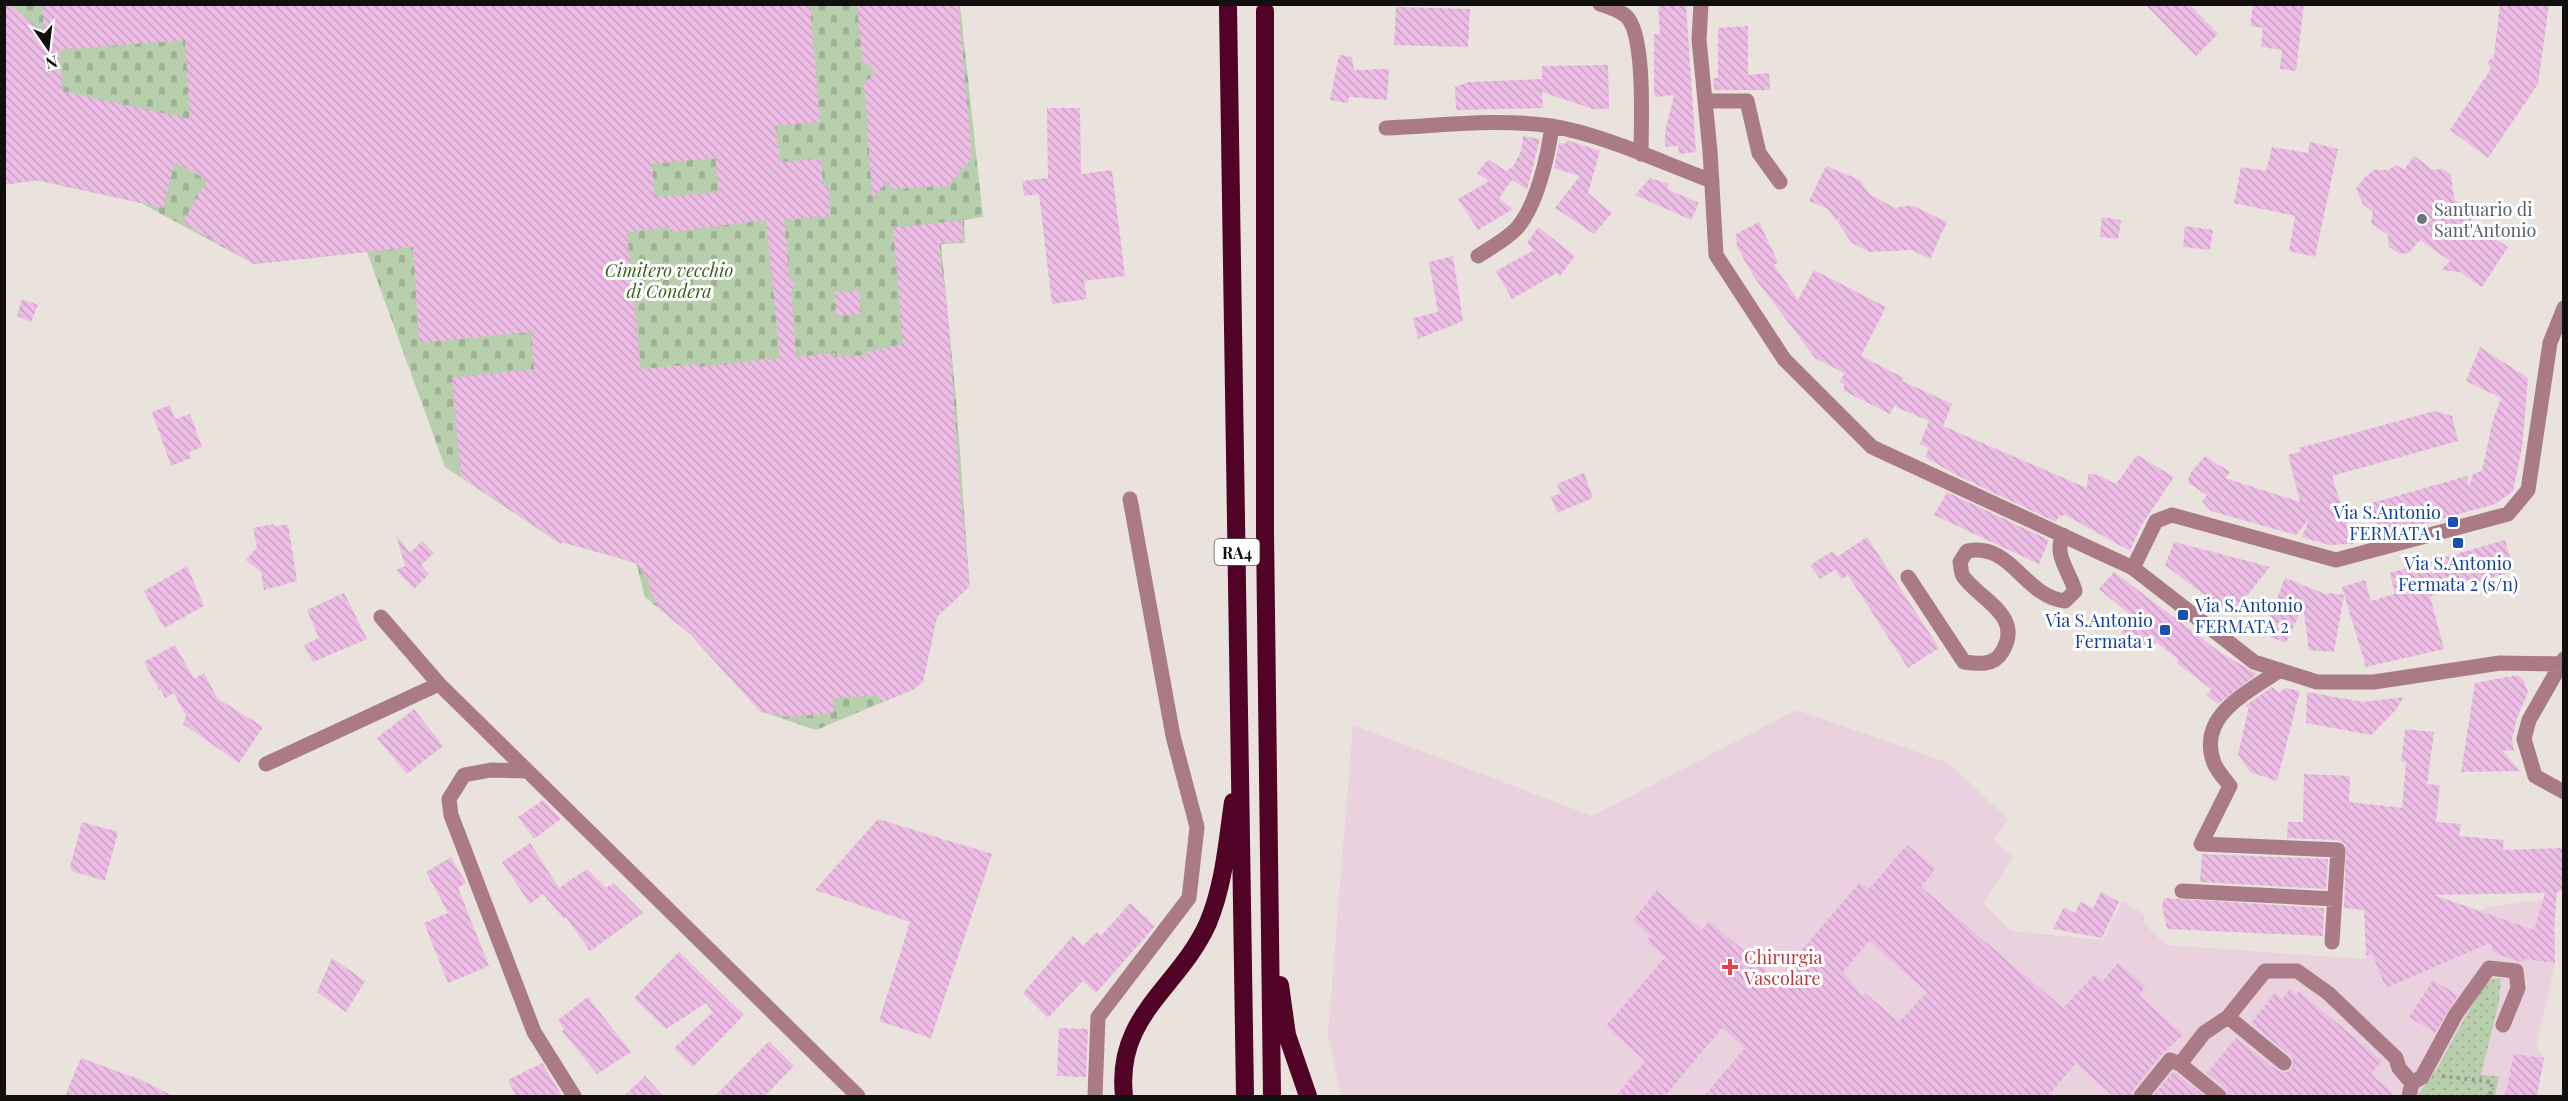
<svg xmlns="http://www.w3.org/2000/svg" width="2568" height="1101" font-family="'Playfair Display',serif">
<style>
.medical{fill:#e9d2de}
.cemetery{fill:url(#cemetery-stones)}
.garden{fill:url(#garden-dots)}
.building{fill:url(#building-back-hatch);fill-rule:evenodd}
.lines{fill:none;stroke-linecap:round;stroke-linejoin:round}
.path{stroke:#9d9894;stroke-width:4;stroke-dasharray:3 4.5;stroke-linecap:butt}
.minor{stroke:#aa7a87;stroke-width:15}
.highway{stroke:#500326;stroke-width:18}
.worship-dot{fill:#6b7280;stroke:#fff;stroke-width:2}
.transit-dot{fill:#1a4fb4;stroke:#fff;stroke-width:2}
.health-dot{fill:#e0444e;stroke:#fff;stroke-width:2}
.labels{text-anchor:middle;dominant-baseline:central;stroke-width:6;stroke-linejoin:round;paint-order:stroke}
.shield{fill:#fff;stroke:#595856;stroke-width:1.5}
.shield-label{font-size:16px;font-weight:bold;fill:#12100e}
.worship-label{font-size:18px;fill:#5b616d;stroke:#fff;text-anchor:start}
.park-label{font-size:18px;font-style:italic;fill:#37601c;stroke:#fff}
.transit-label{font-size:18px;fill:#164399;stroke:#fff;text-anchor:end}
.health-label{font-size:18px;fill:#be3a42;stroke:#fff;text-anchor:start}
</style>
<defs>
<pattern id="cemetery-stones" width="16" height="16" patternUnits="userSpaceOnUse" patternTransform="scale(1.5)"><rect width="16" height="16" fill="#b8cfad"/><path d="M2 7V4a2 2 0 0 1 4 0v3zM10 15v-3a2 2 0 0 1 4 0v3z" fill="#9db194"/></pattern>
<pattern id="garden-dots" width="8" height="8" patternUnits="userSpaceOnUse" patternTransform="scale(1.5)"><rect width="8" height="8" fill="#b8cfad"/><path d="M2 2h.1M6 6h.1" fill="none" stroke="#9db194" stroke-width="1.8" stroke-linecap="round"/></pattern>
<pattern id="building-back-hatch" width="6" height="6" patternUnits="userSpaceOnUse" patternTransform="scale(1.5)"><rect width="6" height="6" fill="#edbce5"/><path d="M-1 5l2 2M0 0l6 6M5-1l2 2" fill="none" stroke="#caa1c3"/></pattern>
</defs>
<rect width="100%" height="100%" fill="#e9e2dd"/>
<!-- medical -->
<path class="medical" d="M1797,710l152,53 59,56 -14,21 19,17 -30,47 28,27 93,9 18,-39 23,14 -1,8 22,22 196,14 88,-33 38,-19 67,-9v65l-19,84 8,11 -8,38h-1195l-13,-62 25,-309 239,91z"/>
<!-- cemetery -->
<path class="cemetery" d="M4,5h956l23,212 -19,3 1,23 -24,1 16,166 12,172 -32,34 -14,66 -9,7 -98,41 -56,-19 -70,-77 -45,-37 -9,-34 -81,-23 -110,-73 -78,-215 -113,12 -113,-61 -119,-26z"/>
<!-- garden -->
<path class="garden" d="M2501,978l-2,24 -18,73 18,1 -4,20h-78l19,-26 45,-81 8,-9z"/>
<!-- building -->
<path class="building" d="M4,4h5l35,28 -2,-28h768l10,118 -45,4 5,36 41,-3 2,28 6,-1 1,30 -46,4 6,61 5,3 -4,7 5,66 39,-4v4l31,-2 1,-3 36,-8 -10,-116 68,-8 3,22 -24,1v11l9,71 10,154 11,107 -33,31 -14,65 -9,7 -33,14 -3,-8 -45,3v15l-46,4 -27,-6 -70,-77 -31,-26 -9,-18 -2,-13h-3l-9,-14 -73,-21 -2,2 -100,-67 -9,-99 82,-9 -3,-37 -112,11 -6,-96 -159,17 -71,-42 24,-42 -32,-18 -12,46 -124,-28 -35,5zM185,40l5,79 -128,-28 -3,-41zM715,158l4,34 -64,5 -3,-33zM766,220l14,138 -80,9v-3l-59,5 -14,-137 44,-5v5z
M857,4h101l14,153 -24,29 -58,3 -1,-9 -17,18 -7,-106 -4,-3 14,-18 -13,-11z
M1658,4h28l10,148 -17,2 -1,-8 -13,1v-15l9,-37 -18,2 -2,-4v-59h6z
M2145,4h44l29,30 -22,22z
M2253,4h51l-8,67 -16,-2 2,-19 -21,-3 2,-19 -13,-2z
M2500,4h49l-11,80 -50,74 -38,-28 41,-61 -4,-7 7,-5z
M1396,7l74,2 -2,38 -74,-2z
M1748,26v49l21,-2 1,17h-56l-1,-12h5v-50z
M1339,55l13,2 2,13 35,-1 -2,31 -38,-3 -1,6 -18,-3z
M1608,65l1,44h-16l-51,-17 1,16 -87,2 -1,-23 14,-5 73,-3v-13z
M1047,108h33l1,66 31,-4 13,106 -41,5 3,18 -35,5 -13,-110 -15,2 -2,-15 26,-3z
M1523,136l17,3 -13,51 -15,-10 -13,18 14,11 -35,21 -20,-31 31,-18 -12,-8 11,-14 18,12 7,-4 8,-16z
M1567,140l33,11 -12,42 24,20 -18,21 -39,-26 25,-32 -26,-8 5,-25 6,1z
M2310,142l28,7 -23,108 -26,-6 6,-35 -61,-13 7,-36 25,4 6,-24 36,6z
M2414,156l19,14 9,-1 9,5 3,25 21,16 -6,7 39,25 -26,40 -22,-15 -19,-2 9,-9 -30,-21 -11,13 -9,1 -11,-7 -1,-12 -17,-12 2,-11 -10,-8 -7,-15 10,-13 8,-6h14l8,-5 8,5z
M1826,166l34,14 9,14 26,14 16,-3 36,17 -17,37 -18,-9 -43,2 -17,-9 -14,-20 3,-6 -5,4 -8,-12 -19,-8z
M1650,178l19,6 -2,5 32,14 -8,17 -56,-25z
M2102,217l19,3 -3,19 -18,-2z
M1759,222l19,40 -4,3 24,35 16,-30 72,37 -25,49 43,22 -2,3 50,23 -9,22 144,62 1,-14 10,1 18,9 21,-29 37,22 -33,49 -11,25 -66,-37 -2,3 -3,-2 -3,7 -100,-47 -31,-18 4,-9 -9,-4 9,-23 -35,-15 -4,8 -46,-23v-7l-4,-2 4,-9 -29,-15 -61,-81 -17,-30 -1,-13z
M2185,226l28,4 -3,20 -27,-3z
M1538,227l37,29 -15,20 -3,-3 -45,26 -16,-28 38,-21 -7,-7z
M1453,256l10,65 -45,18 -5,-21 25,-6 -9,-50z
M859,290l2,24 -25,2 -1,-24z
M22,299l16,6 -7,17 -14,-6z
M2480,347l48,31 -6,70 -9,43 -18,13 -115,32 -8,-33 95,-27 2,10 4,-12 9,-3 11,-51 8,-22 -35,-17z
M170,405l5,14 15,-5 12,33 -13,5 2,6 -20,8 -19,-54z
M2435,411l17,5 6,25 -126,35 21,68 -24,1 -27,-8 7,-18 -13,16 -85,-24 -9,-10 5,-6 -19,-12 1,-8 16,-19 25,16 -5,6 75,24 -12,-47 12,-3 -1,-4z
M1584,473l9,25 -36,15 -6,-16 10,-4 -4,-9z
M1947,492l102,48 -10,24 -105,-49z
M273,524l2,3 13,-3 9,57 -33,9 -3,-18 -15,-12 11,-13 -4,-19z
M396,535l14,18 12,-12 12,12 -13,12 8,9 -15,15 -18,-19 9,-4z
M1867,537l72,111 -31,20 -60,-93 -6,4 -7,-9 -15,9 -10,-14 23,-14 4,6z
M2505,540l9,31 -84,25 14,53 -78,18 -24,-80 23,-7 6,21 24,-7 -5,-21z
M2174,542l47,12 49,13 -39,48 -66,-50z
M187,566l17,40 -40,22 -20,-37z
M2114,572l107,81 36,21 -39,30 -11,-9 4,-6 -34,-26 2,-3 -23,-18 -9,10 -26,-19 12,-16 -34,-28z
M2285,578l43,17 1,-2 15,2 -10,57 -25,-2 -6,-44 -17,37 -23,-9z
M344,593l23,46 -54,23 -9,-17 15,-7 -12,-28z
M175,645l19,34 10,-6 13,25 46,29 -24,36 -56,-39 3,-8 -12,-23 -9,5 -4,-9 -2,1 -15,-28z
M2518,675l6,6 4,11 -11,26 -5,21 2,12 -12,-1 18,21 -59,1 14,-89z
M2272,687l7,6 6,-5 15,3 -23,90 -27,-9 -12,-18 11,-47 -4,-1z
M2307,692l56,10 41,-5 -10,15 -23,23 -65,-12z
M414,709l29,37 -36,28 -30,-36z
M2405,729l29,3 -7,52 13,1 -4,37 25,2 -2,12 45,4 -1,10 60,-2 -1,42 -5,2 -3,36 1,35 -31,-4 -1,4 -29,-10 -4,-10 -104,45 -14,-34 -6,2 -2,-46 -20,-2 2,-63 -8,-5 -51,-2 1,-16h15l1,-48 46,2 -1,26 53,6 4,-46h-5zM2545,893l-11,37 -100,-35z
M543,800l18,19 -27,20 -16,-22z
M878,819l114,35 -61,184 -52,-17 31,-99 -95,-32z
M82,822l36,10 -13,49 -33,-10 -2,-4z
M530,843l29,45 28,-19 19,19 7,-5 30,30 -53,38 -24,-34 -2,2 -21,-25 -13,10 -28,-42z
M1907,845l29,23 -15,19 142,121 32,-34 7,8 16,-19 28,24 -7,8 44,40 -21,19 -29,36 -1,6h-19l-37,-33 -28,33h-344l41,-48 -23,-20 -57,68h-49l29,-35 -39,-35 59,-69 -19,-16 5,-5 -18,-16 24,-29 45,39 7,-9 68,58 83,-97 9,7zM1869,941l58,51 -28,30 -34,-29 -3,3 -19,-24z
M2202,854l126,5 -2,30 -126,-7z
M451,857l15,26 -8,5 31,78 -41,17 -24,-60 24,-10 -22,-41z
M2101,892l18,10 -17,36 -49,-9 11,-22 11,6 5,-11 13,6z
M2164,898l160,10 -1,28 -156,-7 -5,-23z
M1130,903l25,23 -59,67 -13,-12 -35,37 -25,-25 50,-57 10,10 14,-14 4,4z
M679,952l65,63 -51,52 -19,-19 39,-36 -7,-9 -40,26 -32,-31z
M332,958l33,23 -19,31 -29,-20z
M2433,980l25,15 -23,38 -26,-16z
M2290,989l6,6 3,-4 83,70 -11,13 25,22h-167l-4,-8 -18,-15 29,-35 42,33 9,1 5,-3 1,-9 -2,-4 -40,-33 24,-30 7,6z
M588,997l43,55 -34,22 -35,-43 2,-2 -6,-9z
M1059,1028l29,1 -2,48 -29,-1z
M769,1041l25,25 -11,11 -18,19h-50z
M2514,1054l30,4 -7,38h-32z
M81,1058l60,22 32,16h-108z
M542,1063l20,33h-46l-8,-16z
M2173,1072h2l29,24h-51z
M645,1076l18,20h-39z"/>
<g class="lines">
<!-- path -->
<path class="path" d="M2442,1076l50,6 -2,14"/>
<!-- minor -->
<path class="minor" d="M1600,4c9,3 19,6 26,12 20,18 15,111 15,138
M1701,4l-2,36 11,111 6,104 68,104 88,88 261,121 121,94 63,20h57l126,-19 64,1
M1705,101h42l12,52 21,29
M1386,128c54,-2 111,-10 165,-2 51,8 112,37 161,55
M1478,256c12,-8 29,-17 39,-28 20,-23 31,-72 35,-102
M2133,568l23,-47 16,-6 164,45 172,-46 20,-24 22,-147 14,-35
M1908,577l56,85c14,2 30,4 38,-10 23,-37 -25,-54 -39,-76 -2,-3 -2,-10 -3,-14l7,-11c45,-9 56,45 98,50l10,-10c-5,-19 -22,-36 -12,-56
M381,617l58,67 419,412
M2564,659l-35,61 -5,19 11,37 29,16
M2280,670c-32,23 -84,45 -66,93 3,8 11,16 16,23l-29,58 137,6 -6,92
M266,764l173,-80
M527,771l-36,-1 -27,5 -15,24 2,16 83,217 40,64
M2182,891l153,8
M2228,1017l56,46
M2180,1064l39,32
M2412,1083l10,-6 34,-63 33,-46 27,3 2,17 -15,37
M1095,1096l3,-79 91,-119 8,-71 -24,-91 -43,-237
M2141,1096l29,-36 10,4 24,-31 24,-16 37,-46h32l31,22 68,65 3,10 13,15 -3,13"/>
<!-- highway -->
<path class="highway" d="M1228,7l17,1089
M1265,11v522l7,563
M1280,985l7,50 21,61
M1124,1096c-9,-81 55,-108 84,-173 16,-38 19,-80 25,-121"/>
</g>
<!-- markers -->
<circle class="worship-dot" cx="2422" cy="219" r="6"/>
<g class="transit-dot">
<rect x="2447" y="516" width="12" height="12" rx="3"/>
<rect x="2452" y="537" width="12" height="12" rx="3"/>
<rect x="2177" y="609" width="12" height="12" rx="3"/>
<rect x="2159" y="624" width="12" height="12" rx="3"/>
</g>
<path class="health-dot" d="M1727 958h6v6h6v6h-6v6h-6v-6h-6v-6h6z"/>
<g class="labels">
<!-- shield labels -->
<rect class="shield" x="1214.5" y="539" width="45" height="26" rx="4.5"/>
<g class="shield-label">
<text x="1237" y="552">RA4</text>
</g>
<!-- worship labels -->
<g class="worship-label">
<text x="2434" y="209">Santuario di<tspan x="2434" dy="21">Sant'Antonio</tspan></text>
</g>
<!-- park labels -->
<g class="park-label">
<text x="669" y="270">Cimitero vecchio<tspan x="669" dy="21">di Condera</tspan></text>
</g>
<!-- transit labels -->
<g class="transit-label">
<text x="2441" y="512">Via S.Antonio<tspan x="2441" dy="21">FERMATA 1</tspan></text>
<text x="2458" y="563" text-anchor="middle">Via S.Antonio<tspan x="2458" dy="21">Fermata 2 (s/n)</tspan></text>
<text x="2195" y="605" text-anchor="start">Via S.Antonio<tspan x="2195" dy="21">FERMATA 2</tspan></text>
<text x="2153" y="620">Via S.Antonio<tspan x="2153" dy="21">Fermata 1</tspan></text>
</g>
<!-- health labels -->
<g class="health-label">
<text x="1744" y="957">Chirurgia<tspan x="1744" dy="21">Vascolare</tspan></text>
</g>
</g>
<!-- border -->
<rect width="2568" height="1101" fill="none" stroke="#12100e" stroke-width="12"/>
<!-- north arrow -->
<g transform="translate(48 48) rotate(166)" stroke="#ffffff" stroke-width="4.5" paint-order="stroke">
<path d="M0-4.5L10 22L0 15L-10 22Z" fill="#12100e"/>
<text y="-9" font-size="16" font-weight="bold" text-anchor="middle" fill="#12100e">N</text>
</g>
</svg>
